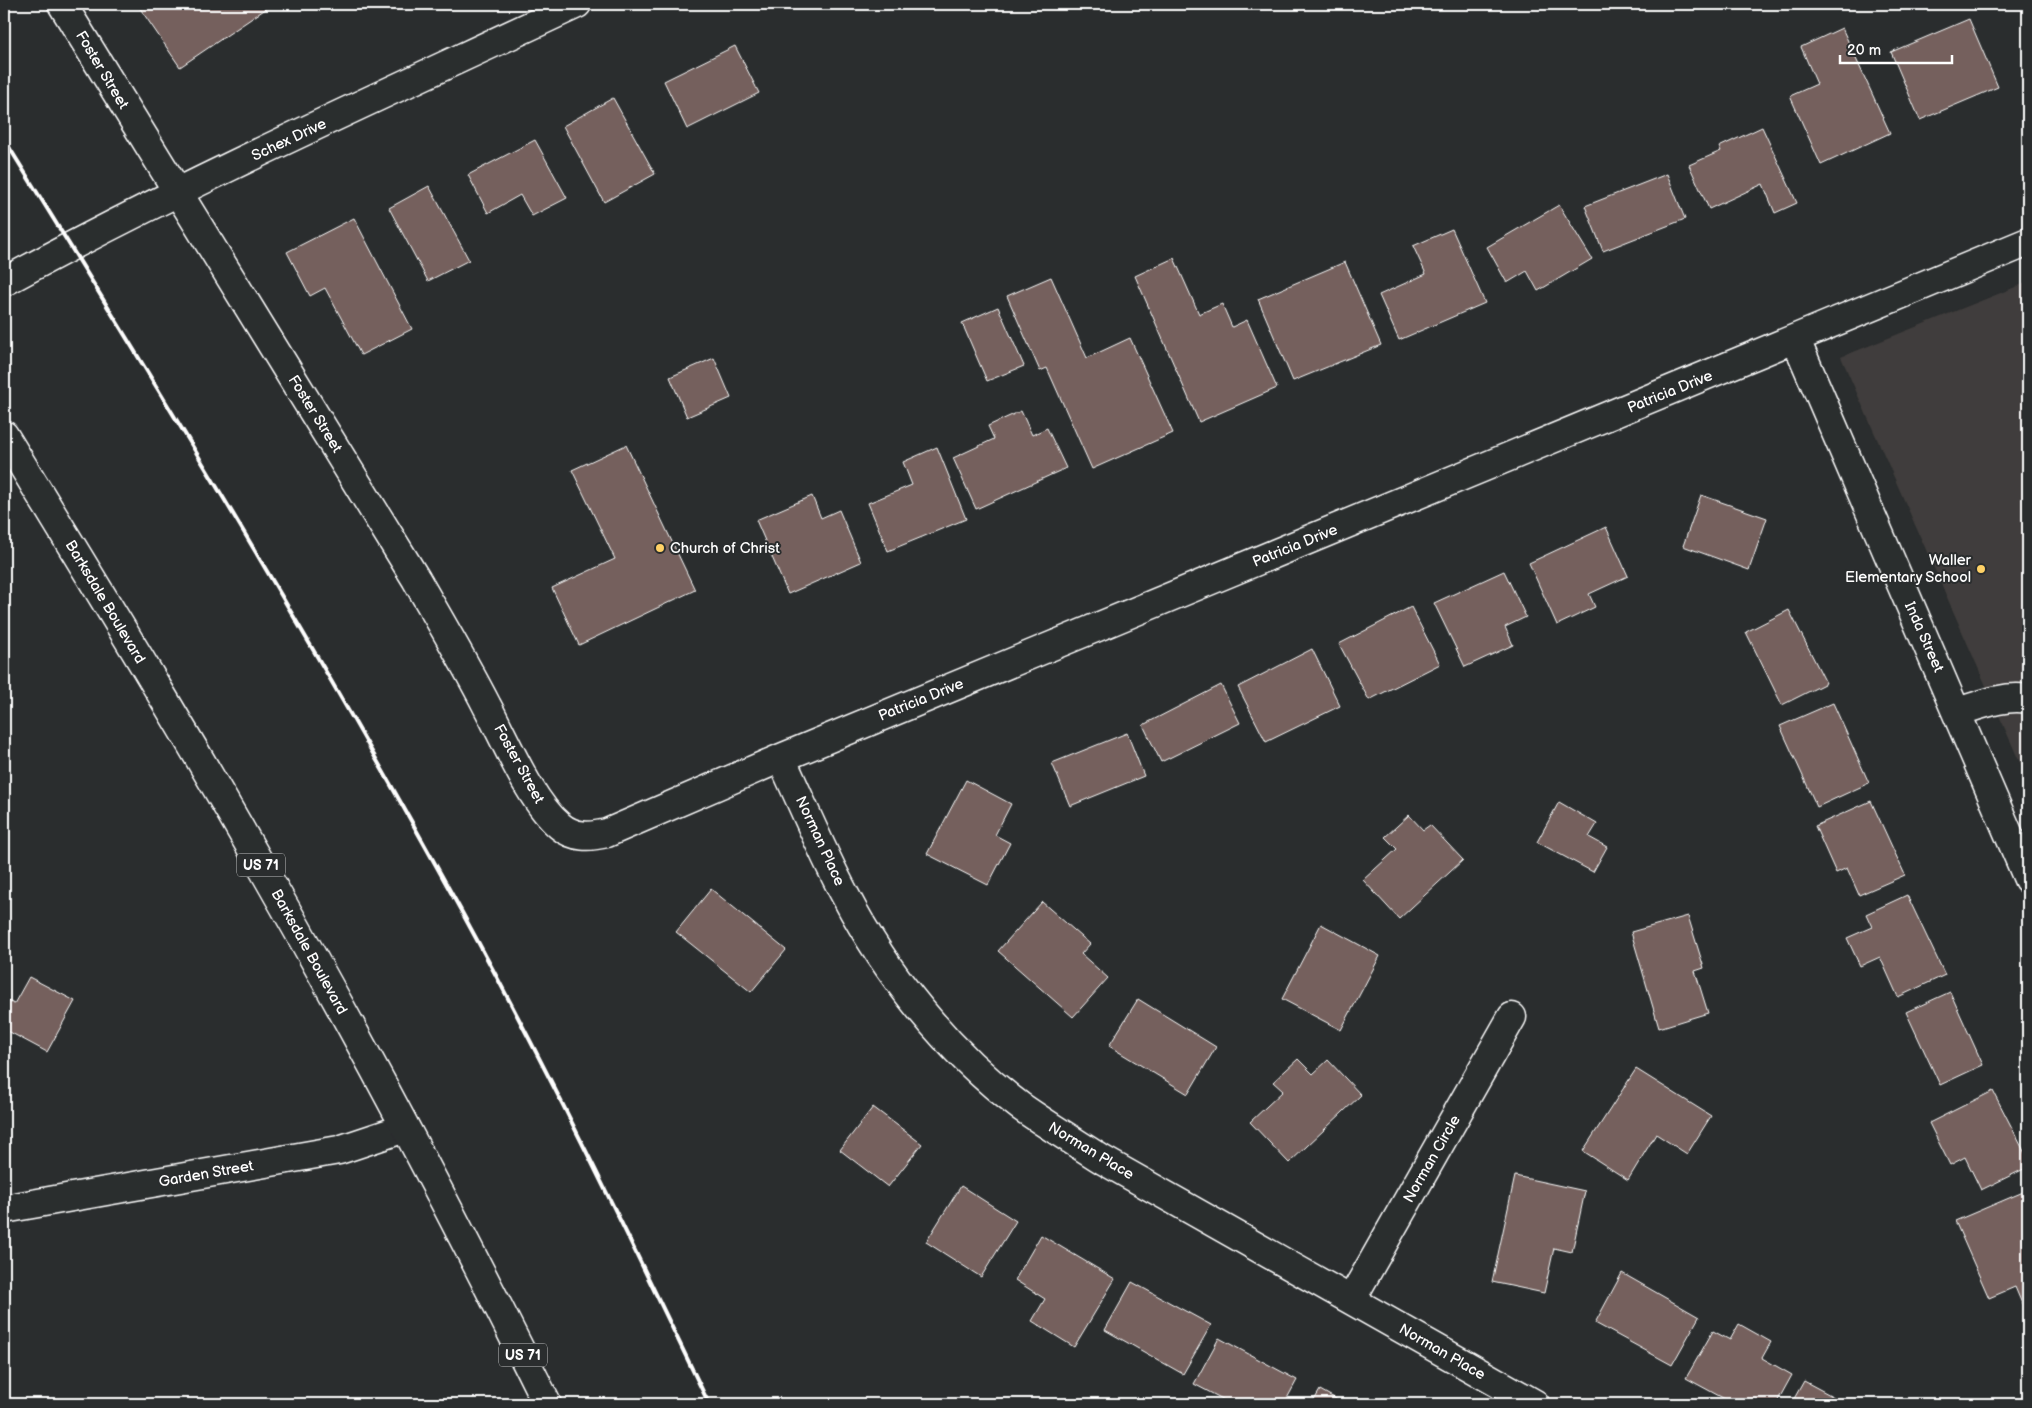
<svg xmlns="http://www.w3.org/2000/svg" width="2032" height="1408" font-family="'Balsamiq Sans',sans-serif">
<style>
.built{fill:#403d3c}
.building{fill:#74615d;stroke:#fff}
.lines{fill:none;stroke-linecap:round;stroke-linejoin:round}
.minor-casing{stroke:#fff;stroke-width:31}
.major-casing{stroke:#fff;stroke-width:31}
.minor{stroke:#2a2d2e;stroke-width:28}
.major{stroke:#2a2d2e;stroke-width:28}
.rail{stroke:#fff;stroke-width:4}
.poi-dot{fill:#ffd166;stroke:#2a2d2e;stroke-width:2}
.labels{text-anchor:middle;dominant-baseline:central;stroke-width:4;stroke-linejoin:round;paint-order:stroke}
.shield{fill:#2a2d2e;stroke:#bfc0c0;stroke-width:1}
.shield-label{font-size:14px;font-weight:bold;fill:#fff}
.street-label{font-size:15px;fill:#fff;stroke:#2a2d2e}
.poi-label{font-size:15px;fill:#fff;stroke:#2a2d2e;text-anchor:start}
</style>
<rect width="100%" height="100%" fill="#2a2d2e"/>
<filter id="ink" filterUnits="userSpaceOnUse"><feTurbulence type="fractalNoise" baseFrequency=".02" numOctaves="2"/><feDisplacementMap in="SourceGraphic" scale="10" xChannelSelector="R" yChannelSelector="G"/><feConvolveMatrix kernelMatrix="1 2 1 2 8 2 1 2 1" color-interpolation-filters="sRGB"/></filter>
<g filter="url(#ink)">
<!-- built -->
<path class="built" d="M2028,282v499l-187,-424z"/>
<!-- building -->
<path class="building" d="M137,4h136l-93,63z
M1969,19l29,68 -78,33 -29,-68z
M1842,28l48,105 -69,32 -31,-69 27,-12 -16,-37z
M735,46l24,47 -72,36 -23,-48z
M613,98l42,76 -51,28 -41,-76z
M1762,127l35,76 -22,10 -12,-29 -54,25 -20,-44 32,-14 -2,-4z
M535,140l32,58 -35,18 -12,-21 -32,18 -20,-38z
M1667,174l18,45 -82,32 -18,-45z
M429,186l40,74 -41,21 -39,-73z
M1559,205l33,54 -54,32 -11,-20 -20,12 -20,-36z
M354,218l58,111 -51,26 -36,-67 -15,8 -23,-44z
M1452,229l33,74 -86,37 -20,-45 47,-21 -13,-28z
M1174,258l25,56 23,-10 10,23 15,-7 30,68 -78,34 -64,-146z
M1345,262l36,83 -88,36 -35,-82z
M1051,277l36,81 43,-20 43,95 -81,36 -45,-101 -7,3 -33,-75z
M998,307l26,59 -37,15 -25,-58z
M714,358l17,40 -44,19 -17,-40z
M1021,411l11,24 15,-7 19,40 -90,41 -23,-51 41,-19 -6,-13z
M626,445l69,145 -116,55 -27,-57 63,-29 -43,-89z
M937,447l29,72 -78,32 -20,-48 44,-18 -9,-23z
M1701,495l66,23 -18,52 -66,-24z
M812,496l9,22 18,-8 22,52 -73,32 -32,-74z
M1606,527l22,49 -39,18 6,13 -38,18 -28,-62z
M1504,571l22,46 -21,10 8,18 -48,22 -31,-64z
M1411,607l29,57 -71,36 -30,-56z
M1789,610l37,73 -44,22 -36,-73z
M1312,649l28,57 -74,36 -28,-55z
M1221,685l19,38 -79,39 -18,-37z
M1833,703l36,80 -52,24 -37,-81z
M1127,733l17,43 -74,30 -18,-43z
M966,780l45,24 -16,31 15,8 -22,42 -61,-31z
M1871,801l34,74 -46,20 -12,-27 -11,5 -21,-47z
M1559,802l38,22 -8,13 18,10 -14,25 -56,-30z
M1409,815l14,15 7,-5 33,35 -64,59 -36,-39 34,-31 -12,-12z
M711,889l75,61 -35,42 -75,-60z
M1907,895l38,80 -47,22 -18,-40 -20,9 -13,-28 25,-11 -6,-13z
M1042,902l48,42 -9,10 27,24 -35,39 -75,-66z
M1688,916l16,52 -9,3 13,42 -49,15 -28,-96z
M1321,924l59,32 -39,74 -59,-31z
M29,977l46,24 -28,51 -43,-23v-30l10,5z
M1950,992l33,73 -43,20 -34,-73z
M1138,999l78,48 -28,47 -79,-48z
M1298,1059l15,15 15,-14 33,35 -72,68 -39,-41 33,-31 -10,-9z
M1636,1069l75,47 -24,38 -31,-20 -28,46 -45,-29z
M1993,1091l35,68v8l-47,23 -16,-33 -15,8 -21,-42z
M873,1107l49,37 -34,43 -48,-37z
M1515,1176l70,15 -13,61 -18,-4 -10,45 -52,-11z
M961,1186l55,35 -35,56 -55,-35z
M2028,1190v114l-5,2 -8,-19 -26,11 -34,-77z
M1041,1235l74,44 -41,68 -42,-26 13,-22 -30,-19z
M1622,1273l77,44 -27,48 -77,-42z
M1132,1282l79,43 -28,49 -78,-44z
M1739,1324l32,18 -9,16 30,17 -16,29h-42l-48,-26 27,-47 17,9z
M1219,1338l78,42 -13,24h-52l-38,-20z
M1804,1381l43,23h-56z
M1320,1390l25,14h-33z"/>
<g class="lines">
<defs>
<path id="minor" d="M62,4l354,575c24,42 49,84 71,127 19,35 43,95 73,120 14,12 30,11 47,7l174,-75 1247,-516
M4,282c187,-102 381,-188 573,-278
M1796,340l232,539
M1957,712c23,-7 47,-17 71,-13
M781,758c21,45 40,92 64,137 41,79 103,157 175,211 27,19 55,36 83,54l432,244
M4,1209l335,-59 66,-22
M1351,1300l161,-283"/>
<path id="major" d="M4,435c89,146 179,292 263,441 99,173 192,350 280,528"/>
</defs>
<!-- minor casing -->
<use href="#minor" class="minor-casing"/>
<!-- major casing -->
<use href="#major" class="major-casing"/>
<!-- minor -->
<use href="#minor" class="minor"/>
<!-- major -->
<use href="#major" class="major"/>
<!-- rail -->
<path class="rail" d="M4,139c151,243 300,488 439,739 96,172 181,349 266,526"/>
</g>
</g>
<!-- markers -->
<g class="poi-dot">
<circle cx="660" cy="548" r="5"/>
<circle cx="1981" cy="569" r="5"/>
</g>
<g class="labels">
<!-- shield labels -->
<g class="shield">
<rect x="237" y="853.5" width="48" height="23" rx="4"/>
<rect x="499" y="1343.5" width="48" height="23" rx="4"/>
</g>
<g class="shield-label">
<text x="261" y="865">US 71</text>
<text x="523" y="1355">US 71</text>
</g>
<!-- street labels -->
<g class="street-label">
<text transform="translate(102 70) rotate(59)">Foster Street</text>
<text transform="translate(289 140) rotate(-25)">Schex Drive</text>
<text transform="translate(1670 392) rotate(-22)">Patricia Drive</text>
<text transform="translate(315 414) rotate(58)">Foster Street</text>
<text transform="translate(1295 546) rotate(-22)">Patricia Drive</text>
<text transform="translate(105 602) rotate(59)">Barksdale Boulevard</text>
<text transform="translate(1924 637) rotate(66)">Inda Street</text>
<text transform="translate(921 700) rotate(-22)">Patricia Drive</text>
<text transform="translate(519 764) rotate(61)">Foster Street</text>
<text transform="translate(820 841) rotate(65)">Norman Place</text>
<text transform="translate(309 952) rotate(61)">Barksdale Boulevard</text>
<text transform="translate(1091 1151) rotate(31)">Norman Place</text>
<text transform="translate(1432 1159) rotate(-60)">Norman Circle</text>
<text transform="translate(206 1174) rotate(-10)">Garden Street</text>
<text transform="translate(1442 1352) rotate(30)">Norman Place</text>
</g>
<!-- poi labels -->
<g class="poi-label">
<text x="670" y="548">Church of Christ</text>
<text x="1971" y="560" text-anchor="end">Waller<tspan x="1971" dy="17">Elementary School</tspan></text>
</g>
</g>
<!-- margin -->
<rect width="2032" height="1408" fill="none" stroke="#2a2d2e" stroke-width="20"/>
<rect x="10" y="10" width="2012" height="1388" fill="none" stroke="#fff" stroke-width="2" filter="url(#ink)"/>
<!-- scale -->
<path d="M1840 55v8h112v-8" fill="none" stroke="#ffffff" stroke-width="2.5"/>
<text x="1847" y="55" font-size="15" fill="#ffffff" stroke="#2a2d2e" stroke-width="4" paint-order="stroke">20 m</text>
</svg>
